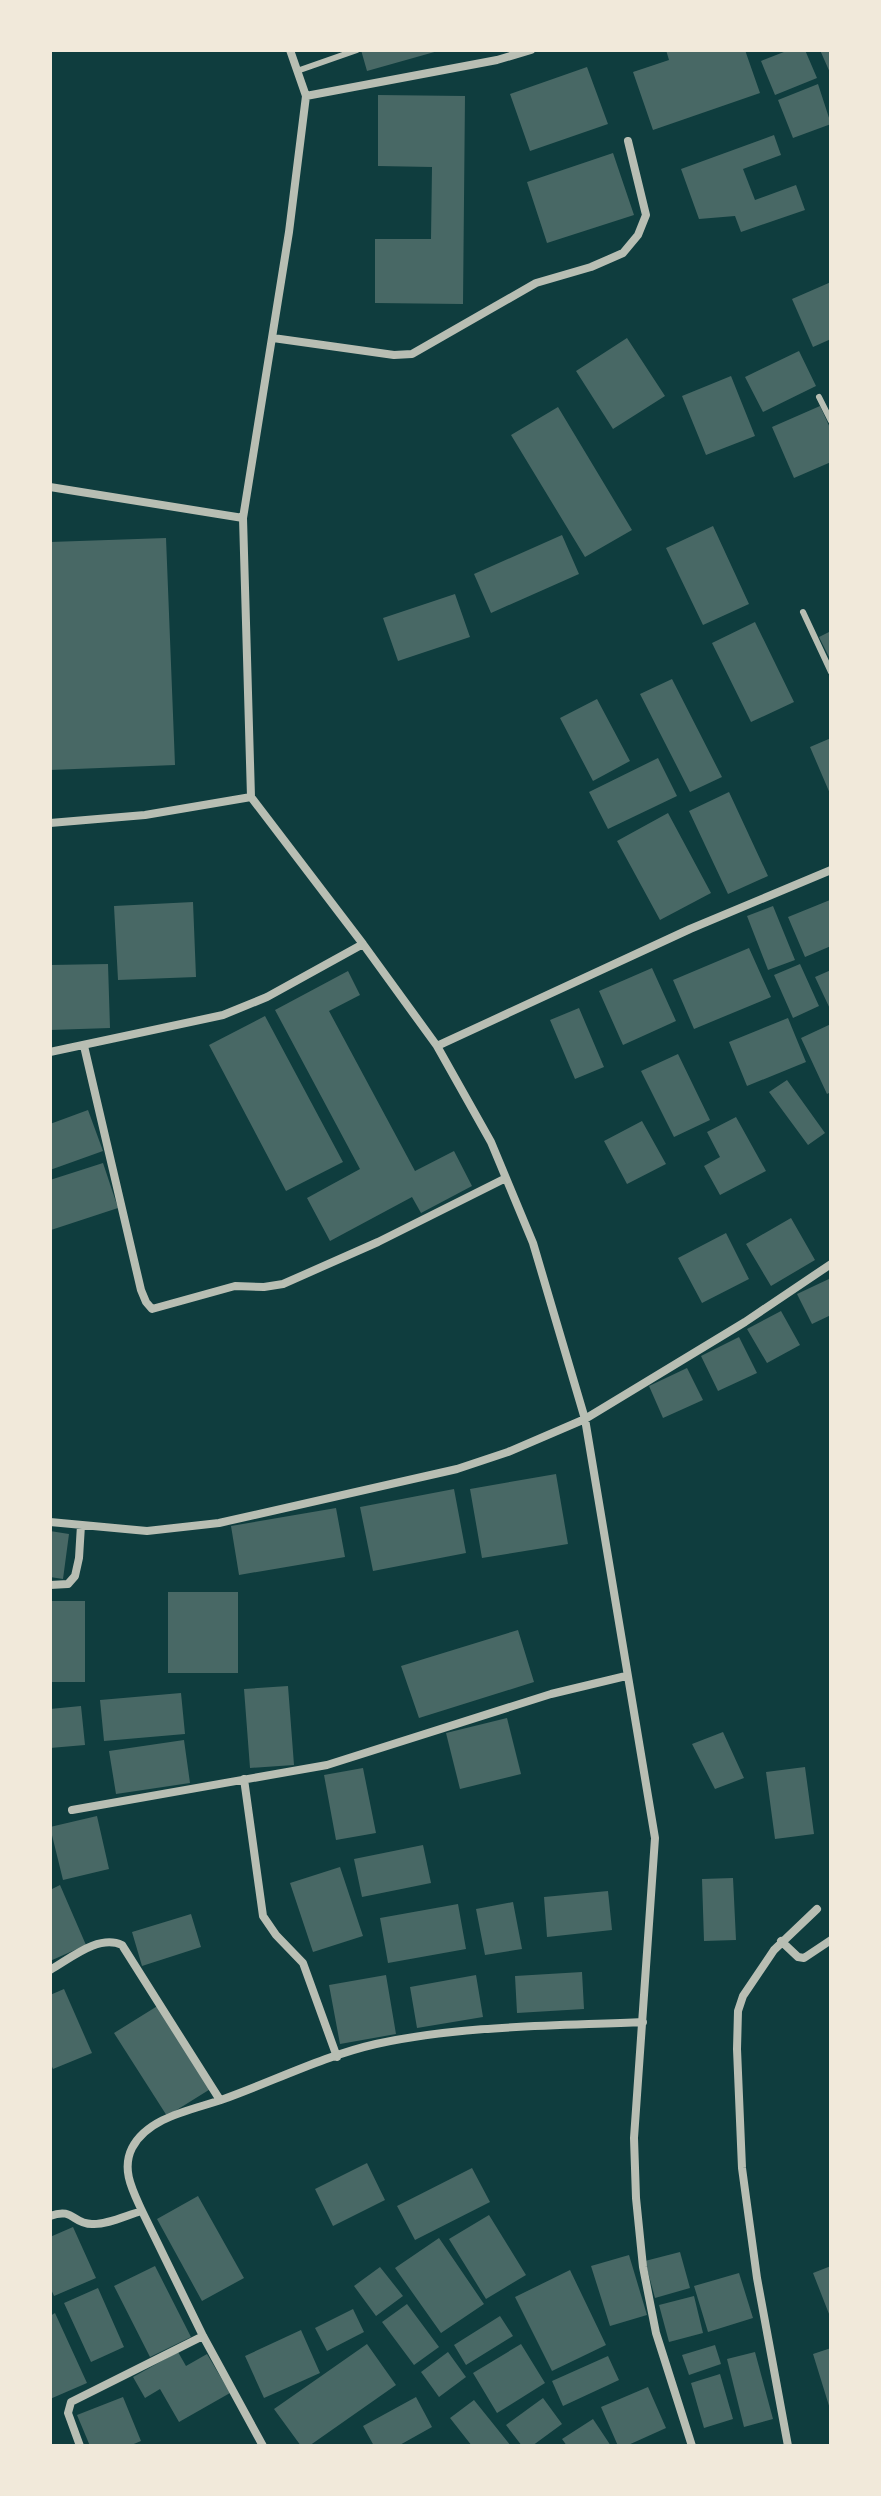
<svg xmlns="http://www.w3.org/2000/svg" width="881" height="2496" font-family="'Roboto Condensed',sans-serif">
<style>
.building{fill:#486865}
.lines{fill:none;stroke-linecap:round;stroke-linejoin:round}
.service{stroke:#b8beb3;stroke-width:6}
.minor{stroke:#b8beb3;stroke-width:8}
</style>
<rect width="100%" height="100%" fill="#0f3d3e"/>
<!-- building -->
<path class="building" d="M361,50h76l1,1 -71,20z
M666,50h79l15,43 -107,37 -20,-58 36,-12z
M789,50h16l12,28 -42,17 -14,-34z
M820,50h11v25z
M587,67l21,57 -78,27 -20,-57z
M818,84l13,40 -38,14 -15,-38z
M378,95l87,1 -2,208 -88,-1v-64h56l1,-72 -54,-1z
M774,135l7,20 -38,14 12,31 41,-15 9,25 -64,22 -6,-16 -36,3 -18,-50z
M613,153l21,62 -87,28 -20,-61z
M831,282v57l-18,8 -21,-48z
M627,338l38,58 -52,33 -37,-58z
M799,351l17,35 -53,26 -18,-35z
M731,376l24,60 -49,19 -24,-59z
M820,406l11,24v32l-37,16 -22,-51z
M558,407l74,123 -47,27 -74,-122z
M713,526l36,78 -46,21 -37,-77z
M562,535l17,39 -88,39 -17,-39z
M166,538l9,227 -125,5v-228z
M455,594l15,43 -72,24 -15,-43z
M755,622l39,80 -43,20 -39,-79z
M831,631v30l-12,-24z
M672,679l50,98 -32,15 -50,-98z
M597,699l33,62 -37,20 -33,-63z
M831,738v58l-21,-49z
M658,758l19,38 -69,33 -19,-37z
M729,792l39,84 -40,18 -39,-83z
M668,813l43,80 -51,27 -43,-79z
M830,900l1,46 -26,11 -17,-40z
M193,902l3,75 -78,3 -4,-74z
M773,906l22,54 -27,10 -21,-54z
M749,948l22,49 -77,32 -21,-49z
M108,964l2,64 -60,2v-65z
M800,964l19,42 -26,12 -19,-43z
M652,968l24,53 -53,24 -24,-54z
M831,970v41l-16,-34z
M348,971l12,24 -31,16 86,160 39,-20 18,35 -51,27 -9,-16 -82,44 -23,-43 53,-29 -85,-159z
M579,1008l25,59 -29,12 -25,-59z
M265,1016l78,146 -57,29 -77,-146z
M788,1018l18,44 -59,24 -18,-44z
M831,1024v68l-4,2 -26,-56z
M678,1054l32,66 -36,17 -33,-66z
M787,1080l38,53 -17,12 -39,-53z
M88,1110l15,41 -53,19v-46z
M736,1117l30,54 -46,24 -16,-29 16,-9 -13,-25z
M642,1121l24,43 -39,20 -23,-43z
M103,1163l15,45 -67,22 -1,-50z
M791,1218l24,42 -44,26 -25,-42z
M726,1233l23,46 -47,24 -24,-45z
M831,1278v37l-19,9 -15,-30z
M781,1311l19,34 -33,18 -20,-34z
M739,1337l18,36 -39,18 -17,-35z
M687,1368l16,32 -40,18 -14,-32z
M556,1474l12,70 -86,14 -12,-69z
M454,1489l12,64 -93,18 -13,-64z
M336,1508l9,49 -106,18 -8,-49z
M50,1531l19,3 -6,45 -13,-2z
M168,1592h70v81h-70z
M50,1601h35v81h-35z
M518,1630l16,52 -115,36 -18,-52z
M288,1686l6,79 -44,3 -6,-79z
M181,1693l4,41 -81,7 -4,-41z
M81,1706l4,39 -35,3v-39z
M507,1718l14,56 -61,15 -14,-56z
M723,1732l21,46 -29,11 -23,-45z
M184,1740l6,43 -74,11 -7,-43z
M805,1767l9,67 -39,5 -9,-67z
M363,1768l13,65 -40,7 -12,-65z
M97,1816l12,53 -46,11 -13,-53z
M423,1845l8,38 -69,14 -8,-38z
M340,1867l23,69 -50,16 -23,-69z
M733,1878l3,62 -32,1 -2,-62z
M60,1885l26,60 -36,16v-71z
M608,1891l4,39 -65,7 -3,-40z
M513,1902l9,47 -37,6 -9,-46z
M458,1904l8,45 -78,14 -8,-45z
M191,1914l10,33 -59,19 -10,-34z
M582,1972l2,37 -67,4 -2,-37z
M386,1975l10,59 -56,10 -11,-59z
M476,1975l7,42 -66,11 -7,-41z
M64,1989l28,64 -39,16 -3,-7v-67z
M159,2005l53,83 -45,28 -53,-83z
M367,2163l18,37 -52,26 -18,-37z
M472,2168l18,34 -75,38 -18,-34z
M198,2196l46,82 -42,23 -45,-82z
M489,2215l37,60 -40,24 -37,-60z
M73,2227l23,51 -42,18 -4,-9v-50z
M439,2238l45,66 -43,29 -46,-65z
M680,2252l10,36 -35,10 -10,-37z
M629,2255l18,60 -37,11 -19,-60z
M155,2266l36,71 -41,20 -36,-71z
M831,2266v53l-18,-46z
M380,2267l23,29 -27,20 -22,-30z
M570,2270l36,75 -54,26 -37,-74z
M739,2273l14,45 -45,14 -14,-46z
M98,2288l26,59 -33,15 -27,-59z
M694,2296l9,37 -34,9 -10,-37z
M407,2304l32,43 -25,18 -32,-43z
M353,2309l11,23 -37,19 -12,-23z
M55,2313l32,70 -37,16v-83z
M500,2316l13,20 -47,29 -12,-20z
M301,2330l19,43 -56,25 -19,-42z
M367,2344l29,41 -87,61h-8l-27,-37z
M521,2344l24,39 -48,30 -24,-40z
M715,2345l6,19 -32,11 -7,-20z
M831,2348v61h-1l-17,-55z
M178,2352l8,14 21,-12 23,39 -51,29 -19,-33 -15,9 -12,-21z
M448,2352l18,25 -27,20 -18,-25z
M755,2352l18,67 -29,8 -17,-68z
M608,2356l11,24 -56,26 -11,-25z
M720,2374l13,45 -29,9 -13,-45z
M648,2387l18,41 -40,18h-8l-17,-39z
M123,2397l18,44 -12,5h-39l-13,-31z
M416,2397l16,30 -34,19h-24l-11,-20z
M543,2398l19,26 -30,22h-10l-16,-21z
M474,2400l37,46h-39l-22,-28z
M593,2419l18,27h-44l-5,-7z"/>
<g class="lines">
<!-- service -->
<path class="service" d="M297,71l60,-21
M819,397l12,24
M803,612l28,60"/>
<!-- minor -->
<path class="minor" d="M306,96l191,-36 34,-10
M273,338l121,17 18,-1 124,-71 55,-16 32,-14 15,-18 8,-20 -18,-74
M50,487l193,31
M251,797l112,147 74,102 54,96 42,101 52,176 70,419 -21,300 2,60 7,69 13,66 36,113
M251,797l-8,-279 46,-286 17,-136 -16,-46
M50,823l95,-8 106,-18
M84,1046l57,244 5,12 6,7 83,-23 29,1 19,-3 95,-42 128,-64
M437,1046l253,-117 141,-59
M50,1052l173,-37 44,-18 96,-53
M50,1522l97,9 72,-8 238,-54 51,-17 77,-33 160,-97 86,-58
M50,1585l18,-1 7,-8 4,-18 2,-33
M244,1779l19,137 13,19 27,28 34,94
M72,1810l255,-45 224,-71 75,-18
M781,1941l17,16 6,1 27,-18
M50,1970c21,-12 49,-36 72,-25l98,155
M142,2211l61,125 60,110
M50,2216c24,-9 22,8 42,8 15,1 35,-9 50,-13 -9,-20 -21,-41 -10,-63 16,-31 60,-38 89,-48 51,-18 102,-44 155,-56 86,-19 180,-18 267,-22
M80,2446l-12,-33 3,-11 132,-66
M788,2446l-31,-168 -15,-110 -5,-119 1,-38 5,-15 31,-46 43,-41"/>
</g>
<!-- border -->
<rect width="881" height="2496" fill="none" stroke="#f1e9da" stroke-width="104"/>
</svg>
